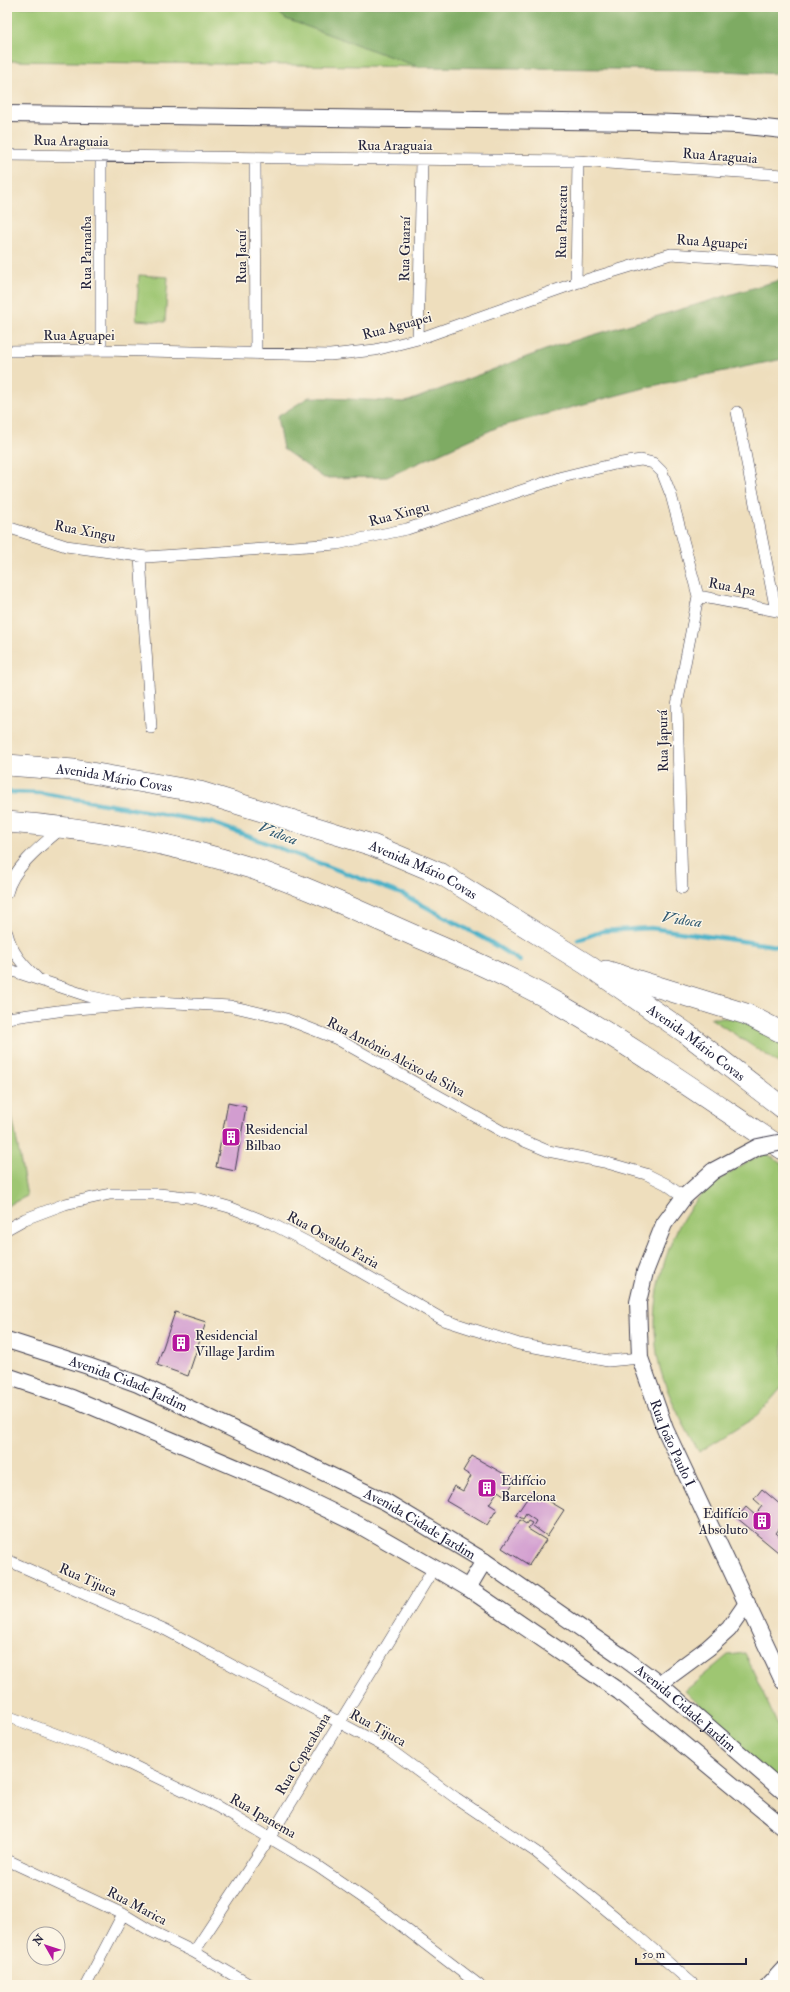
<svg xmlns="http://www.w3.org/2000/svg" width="790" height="1992" font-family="'IM FELL Double Pica',serif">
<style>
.green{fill:#9ec672;stroke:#607456}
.forest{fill:#7eab64;stroke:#506650}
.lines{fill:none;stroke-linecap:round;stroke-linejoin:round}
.stream{stroke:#49b1c8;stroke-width:4.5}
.building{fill:#d29dd0}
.street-casing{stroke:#413e4e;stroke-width:12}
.secondary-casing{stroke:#413e4e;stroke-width:18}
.highway-casing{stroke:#413e4e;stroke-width:22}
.street{stroke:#fff;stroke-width:11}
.secondary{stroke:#fff;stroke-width:16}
.highway{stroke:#fff;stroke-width:21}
.secondary-bridge-casing{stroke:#413e4e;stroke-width:18;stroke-linecap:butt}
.secondary-bridge{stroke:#fff;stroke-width:16}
.labels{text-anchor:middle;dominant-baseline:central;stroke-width:3;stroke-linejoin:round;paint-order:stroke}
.street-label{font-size:14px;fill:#22223b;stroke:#fcf5e5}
.poi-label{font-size:14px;fill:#22223b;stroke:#fcf5e5;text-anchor:start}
.water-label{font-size:15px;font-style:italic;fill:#325b73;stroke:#fcf5e5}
</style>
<rect width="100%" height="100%" fill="#fcf5e5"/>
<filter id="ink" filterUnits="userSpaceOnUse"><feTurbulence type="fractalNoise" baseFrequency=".025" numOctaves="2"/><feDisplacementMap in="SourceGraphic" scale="8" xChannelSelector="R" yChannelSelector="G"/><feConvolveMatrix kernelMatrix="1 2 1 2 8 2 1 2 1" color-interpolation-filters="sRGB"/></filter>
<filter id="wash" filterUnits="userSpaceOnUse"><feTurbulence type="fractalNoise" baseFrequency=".012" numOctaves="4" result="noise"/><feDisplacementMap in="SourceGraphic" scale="16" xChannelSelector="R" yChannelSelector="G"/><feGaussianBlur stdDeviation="0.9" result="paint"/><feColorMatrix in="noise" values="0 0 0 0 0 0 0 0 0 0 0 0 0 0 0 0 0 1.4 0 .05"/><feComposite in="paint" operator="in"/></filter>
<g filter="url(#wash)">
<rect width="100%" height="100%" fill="#eedebd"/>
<!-- green -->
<path class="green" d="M7,7h266l13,12 148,48 -427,-6z
M139,275l29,2 -3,45 -29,-2z
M710,1018h30l43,24v24z
M7,1088l20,108 -20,10z
M766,1153l17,12v221l-26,30 -58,36c-14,-24 -27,-48 -36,-74 -19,-54 -3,-137 35,-180 17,-19 46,-34 68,-45z
M745,1653l38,84v52l-98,-98 43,-36z"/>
<!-- forest -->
<path class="forest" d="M273,7h510v67l-79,-4 -285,-3 -133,-48z
M780,280l3,30v49l-131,27 -154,41 -111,50 -63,1 -41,-29 -6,-32 32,-20 97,5 150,-56z"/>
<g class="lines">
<!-- stream -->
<path class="stream" d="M7,792l35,1 171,30 191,72 83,45 33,21
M578,940l25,-9 48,-3 132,19"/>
</g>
<g id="blocks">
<!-- building -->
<path class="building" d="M228,1103l18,4 -11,64 -19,-4z
M175,1312l31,10 -18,54 -31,-11z
M472,1456l43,24 -10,16 -7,-5 -9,13 8,5 -10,16 -41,-24 8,-15 9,5 8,-15 -8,-5z
M762,1489l21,18v17l-7,9 7,6v6l-5,7 -41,-34 9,-11 9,8 7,-9 -8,-7z
M532,1491l32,19 -17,26 -14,-10 3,-5 -10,-7 -3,5 -7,-4z
M520,1520l6,4 2,-3 4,2 -4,6 18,11 -17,25 -27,-17z"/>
</g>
</g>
<g filter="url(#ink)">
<use href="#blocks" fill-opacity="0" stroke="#413e4e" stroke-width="1"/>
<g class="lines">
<defs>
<path id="street" d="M7,155l571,6 205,14
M101,156v194
M255,159l1,195
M576,283l2,-122
M418,339l4,-178
M7,351l94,-1 229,5 45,-5 43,-11 158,-56 95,-29 112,8
M737,412l39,199
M7,527l59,19 80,11 191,-13 70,-15 155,-52 53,-13 26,-4 12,3 9,9 9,23 27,101 -21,109 5,183
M140,557l11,171
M698,596l84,16
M7,893c6,-26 36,-49 55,-65
M7,933c5,20 15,31 30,45
M7,969l81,27 28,6
M7,1018l58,-8 92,-8 73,4 56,13 51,20 166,93 45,19 56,11 42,12 20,10 18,13
M7,1229l18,-10 40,-15 45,-10h49l37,4 33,9 43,17 54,28 118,68 75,24 89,17 32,-3
M7,1560l159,70 223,119 67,49 80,54 90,74 68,59
M7,1716l102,38 109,53 99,59 60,41 102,78
M7,1860l116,54 28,17 43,21 56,33
M194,1952l76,-115 164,-269
M86,1985l37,-71"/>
<g id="secondary">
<path d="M7,114l637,8 94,3 45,5"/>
<path id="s1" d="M713,1171l-29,26 -20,27 -19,48 -7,30 2,56 25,71 118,252"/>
<path id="s2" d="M7,1340l81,26 50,18 248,118 98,59 140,97 35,26 124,107"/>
<path d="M7,1376l65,22 203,86 84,41 75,43 34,20 152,104 163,135"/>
<path d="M468,1588l16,-27"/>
<path d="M659,1684l49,-36 21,-19 18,-26"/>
<path d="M769,1985l14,-15"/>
</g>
<g id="highway">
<path id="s3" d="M7,765l67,5 126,22 172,53 71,30 143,89 100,69 97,75"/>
<path d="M7,822c83,6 165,21 244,46 54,18 110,44 162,67 50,21 100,43 147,70 77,44 149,95 223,144"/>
<path d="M606,971l140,43 37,19"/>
</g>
</defs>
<!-- street casing -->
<use href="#street" class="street-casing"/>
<!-- secondary casing -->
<use href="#secondary" class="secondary-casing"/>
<!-- highway casing -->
<use href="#highway" class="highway-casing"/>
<!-- street -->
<use href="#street" class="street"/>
<!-- secondary -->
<use href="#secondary" class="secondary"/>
<!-- highway -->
<use href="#highway" class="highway"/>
<defs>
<path id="secondary-bridge" d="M713,1171l45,-24 25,-5"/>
</defs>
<!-- secondary-bridge casing -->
<use href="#secondary-bridge" class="secondary-bridge-casing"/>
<!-- secondary-bridge -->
<use href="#secondary-bridge" class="secondary-bridge"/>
</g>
</g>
<!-- icons -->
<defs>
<symbol id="building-square" viewBox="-11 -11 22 22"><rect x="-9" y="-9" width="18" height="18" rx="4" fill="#b5179e" stroke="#fcf5e5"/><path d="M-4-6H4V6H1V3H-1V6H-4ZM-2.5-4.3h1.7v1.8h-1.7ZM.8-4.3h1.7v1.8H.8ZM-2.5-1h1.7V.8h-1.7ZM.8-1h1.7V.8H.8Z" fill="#fff"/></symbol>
</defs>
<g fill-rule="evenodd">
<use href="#building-square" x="220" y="1126" width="22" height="22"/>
<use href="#building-square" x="170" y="1332" width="22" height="22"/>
<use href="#building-square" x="476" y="1477" width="22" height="22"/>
<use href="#building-square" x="751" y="1510" width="22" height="22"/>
</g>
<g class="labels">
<!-- street labels -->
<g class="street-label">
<text transform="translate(71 141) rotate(1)">Rua Araguaia</text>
<text x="395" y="145">Rua Araguaia</text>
<text transform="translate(720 156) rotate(4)">Rua Araguaia</text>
<text transform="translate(562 222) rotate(-89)">Rua Paracatu</text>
<text transform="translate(712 242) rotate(4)">Rua Aguapei</text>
<text transform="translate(405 249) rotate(-89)">Rua Guaraí</text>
<text transform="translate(86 253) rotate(-90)">Rua Parnaíba</text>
<text transform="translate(241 257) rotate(-90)">Rua Jacuí</text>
<text transform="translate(397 326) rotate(-15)">Rua Aguapei</text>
<text x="79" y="335">Rua Aguapei</text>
<text transform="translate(399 514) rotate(-15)">Rua Xingu</text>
<text transform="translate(85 531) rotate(11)">Rua Xingu</text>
<text transform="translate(732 587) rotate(11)">Rua Apa</text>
<text transform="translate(663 741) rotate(-91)">Rua Japurá</text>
<text stroke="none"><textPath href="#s3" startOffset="108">Avenida Mário Covas</textPath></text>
<text stroke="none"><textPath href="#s3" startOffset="432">Avenida Mário Covas</textPath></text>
<text stroke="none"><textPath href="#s3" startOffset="756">Avenida Mário Covas</textPath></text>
<text transform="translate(396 1057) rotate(28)">Rua Antônio Aleixo da Silva</text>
<text transform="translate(333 1240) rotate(29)">Rua Osvaldo Faria</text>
<text stroke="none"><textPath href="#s2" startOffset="129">Avenida Cidade Jardim</textPath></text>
<text stroke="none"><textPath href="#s1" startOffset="302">Rua João Paulo I</textPath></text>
<text stroke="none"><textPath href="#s2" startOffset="453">Avenida Cidade Jardim</textPath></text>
<text transform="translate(88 1580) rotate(24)">Rua Tijuca</text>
<text stroke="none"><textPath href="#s2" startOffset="777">Avenida Cidade Jardim</textPath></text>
<text transform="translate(378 1728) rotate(29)">Rua Tijuca</text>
<text transform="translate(303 1754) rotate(-59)">Rua Copacabana</text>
<text transform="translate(263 1816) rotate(30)">Rua Ipanema</text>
<text transform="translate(137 1906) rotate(28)">Rua Marica</text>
</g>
<!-- poi labels -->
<g class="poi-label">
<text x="245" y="1129">Residencial<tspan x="245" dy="16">Bilbao</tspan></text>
<text x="195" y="1335">Residencial<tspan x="195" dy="16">Village Jardim</tspan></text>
<text x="501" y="1480">Edifício<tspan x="501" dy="16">Barcelona</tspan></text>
<text x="748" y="1513" text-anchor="end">Edifício<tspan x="748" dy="16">Absoluto</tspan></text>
</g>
<!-- water labels -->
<g class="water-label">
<text transform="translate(278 834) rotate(21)">Vidoca</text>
<text transform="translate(682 920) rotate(8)">Vidoca</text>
</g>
</g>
<!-- margin -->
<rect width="790" height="1992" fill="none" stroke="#fcf5e5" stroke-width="24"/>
<!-- north arrow -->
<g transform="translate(46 1946) rotate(309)"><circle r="19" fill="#fcf5e5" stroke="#a5a1a1"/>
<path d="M0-3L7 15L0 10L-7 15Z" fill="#b5179e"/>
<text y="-6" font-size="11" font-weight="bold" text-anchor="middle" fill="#22223b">N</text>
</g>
<!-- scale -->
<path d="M636 1958v6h110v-6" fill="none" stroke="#22223b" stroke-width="2"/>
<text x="642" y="1958" font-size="12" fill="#22223b" stroke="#fcf5e5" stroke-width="3" paint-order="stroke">50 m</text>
</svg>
